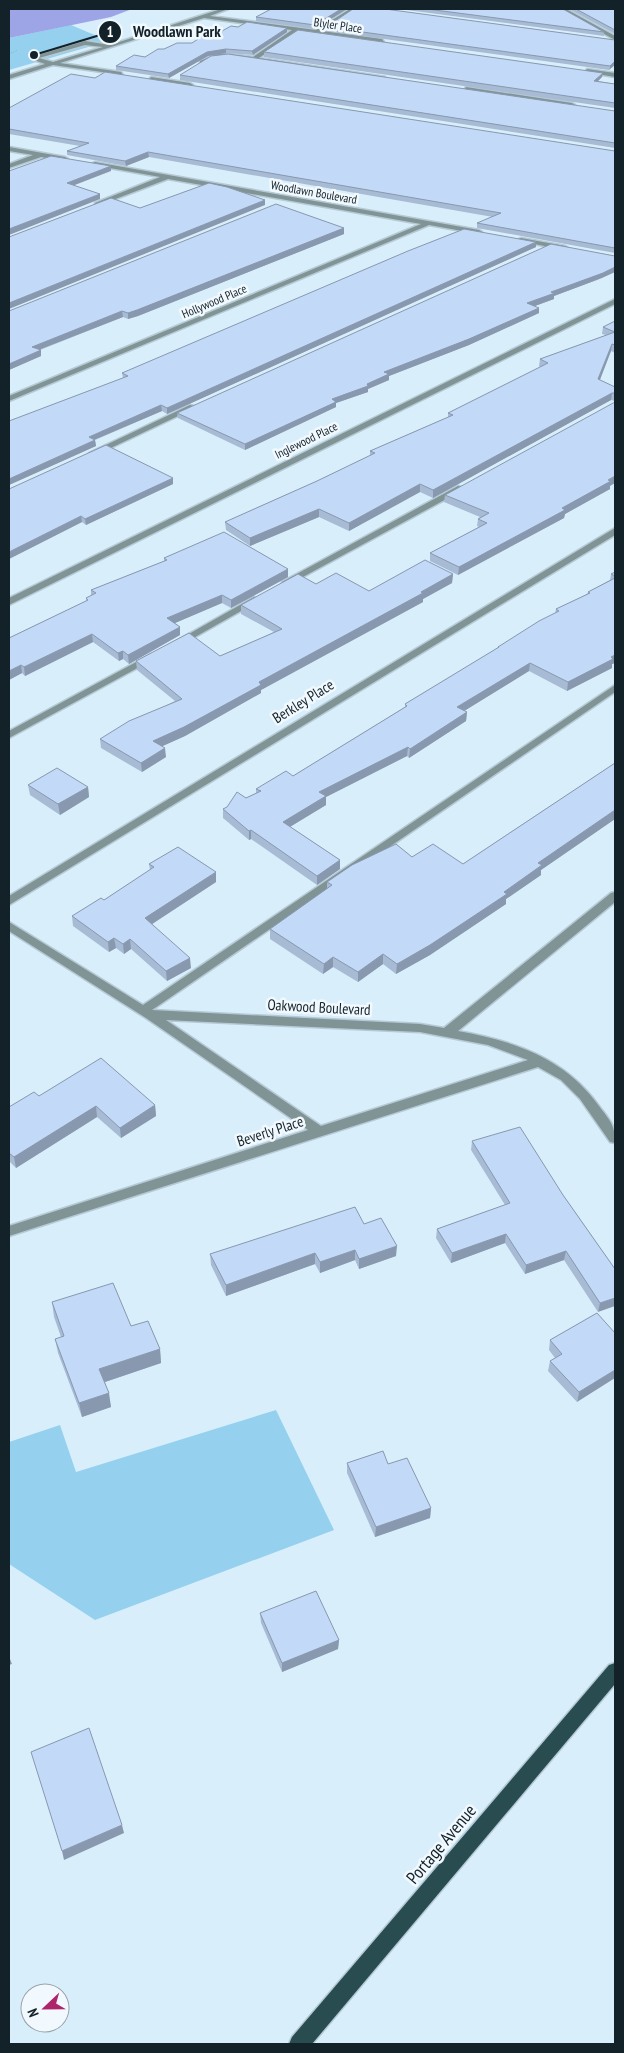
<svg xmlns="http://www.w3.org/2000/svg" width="624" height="2053" font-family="'PT Sans Narrow',sans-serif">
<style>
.green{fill:#95d1ef}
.water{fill:#9ea5e7}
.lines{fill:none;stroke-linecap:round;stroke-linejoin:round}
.minor-casing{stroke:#b5cad5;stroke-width:3}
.major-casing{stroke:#b5cad5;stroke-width:3}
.path{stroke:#798c96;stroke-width:1;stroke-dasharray:0.5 2;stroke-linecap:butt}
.minor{fill:#809395;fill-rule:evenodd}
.major{fill:#284c50;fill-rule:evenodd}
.wall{fill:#a7bbd5}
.shaded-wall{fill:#8898ae}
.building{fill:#c2d9f8;stroke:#8898ae}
.labels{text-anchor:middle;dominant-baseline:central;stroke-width:5;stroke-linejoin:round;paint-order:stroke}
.far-street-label{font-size:12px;fill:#132229;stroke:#f2f9fe}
.street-label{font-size:15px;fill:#132229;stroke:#f2f9fe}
.near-street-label{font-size:18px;fill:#132229;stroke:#f2f9fe}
.leader{fill:none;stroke:#132229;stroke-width:2}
.callout-dot{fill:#132229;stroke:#f2f9fe;stroke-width:2}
.mark-label{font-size:15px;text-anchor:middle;font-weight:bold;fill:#fff}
.callout-label{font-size:16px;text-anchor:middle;font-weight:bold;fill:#132229;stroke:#f2f9fe;stroke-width:5;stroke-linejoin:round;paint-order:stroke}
</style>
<rect width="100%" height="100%" fill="#d8effb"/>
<!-- green -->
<path class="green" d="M71,25l38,16 -100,29v-32z
M276,1410l58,120 -239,90 -86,-56v-122l51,-17 16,47z"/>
<!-- water -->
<path class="water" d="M9,9h123l-21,8 -102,21z"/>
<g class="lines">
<defs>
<path id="minor" d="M221,9h7l-18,7 106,14 34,-21h5l-33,22 60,8 2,3 -86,-11 -39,27 126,19 -3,2 -154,-22h-8l-20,6v-2l19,-8 34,4 39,-27 -88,-12 -144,45 61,9 2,3 -70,-10 -44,14v-4l36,-11 -11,-4 1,-4 50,-15 25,4zM85,45l18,2 -50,15 -14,-4z
M560,9h6l49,27v4z
M587,69l28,4v4l-30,-5z
M151,77l39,6 3,2 -3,2 -41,-7z
M466,87l106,16 3,2 -3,2 -108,-17z
M9,147l56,10 3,2 -3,2 -24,-4 -32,11v-4l24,-9 -24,-4z
M95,162l384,68 3,2 -3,2 -50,-9 -420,176v-5l412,-172 -253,-45 -71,27 -2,-1v-2l65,-26 -67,-12v-2z
M521,238l44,8 3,2 -3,2 -46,-9v-2z
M615,299v5l-606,301v-7z
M190,405l7,2 -101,48 -7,-2z
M458,486l3,1v4l-171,93 -3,1 -5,-3z
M615,528v7l-606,370v-9z
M254,597l5,3 -2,2 -76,43h-6l-2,-2z
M151,654l3,1v4l-145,79v-7z
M615,685v7l-463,318 268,14 24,4 167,-135 4,-1v10l-157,129c56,10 107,27 141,75 11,15 16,18 16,37l-5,-1 -30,-43 -19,-19 -23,-13 -529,169v-10l299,-96 -162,-112 -137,-87v-9l134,83zM166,1020l254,12 68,13 40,15 -207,66z"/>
<path id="major" d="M615,1663v21l-303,360h-23l3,-7 317,-372z"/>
</defs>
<!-- minor casing -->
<use href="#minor" class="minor-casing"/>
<!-- major casing -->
<use href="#major" class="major-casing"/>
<!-- path -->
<path class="path" d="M9,54l9,-4"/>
<!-- minor -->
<use href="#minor" class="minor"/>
<!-- major -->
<use href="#major" class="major"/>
</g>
<!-- wall -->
<path class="wall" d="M271,9h76l-32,20 -59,-8v-4z
M399,9h164l41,23v4z
M569,9h46v25z
M238,27l49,1v4l-34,23 -27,-2 -18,3 -39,22 -53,-8v-4l29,-9 19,-8 28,-6z
M326,27l289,13 -6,30 -283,-39z
M264,52l338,25 -4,4 17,3v24l-351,-51z
M180,75l435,36v37l-435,-68z
M95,78l520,73v102l-138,-25v-5l16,-6 -344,-60 -23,9 -59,-11v-4l13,-5 -71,-12v-26z
M344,228v6l-206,82 -10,3 -5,-2 -83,33h1v6l-32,14v-59z
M536,242v5l-369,167 -5,-3 -67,29 1,6 -87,39 114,-107 -1,-5z
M602,278l-48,18v3l-20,7 5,2v5l-70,32 -80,31v4l-21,9v3l-32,11v4l-91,43 -67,-32 -1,-5z
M615,321v32l-4,-2 -11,29 15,7v14l-4,-1 -178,98 -13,-6 -71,39 -30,-14 -69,29 -24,-16 -1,-8 92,-41 53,-25v-5l78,-34v-4l92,-46 -1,-1 1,-7 66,-24 -4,-1 1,-7z
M173,484l-87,41 -4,-3 -73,37v-70z
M610,486v3l-45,25 -1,4 -106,57 -28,-14v-8l49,-26 -2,-1 1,-7 2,-2 -36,-15 1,-7z
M164,558l124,19 -57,31 -9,-5 -47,20 5,4v8l-51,29 -6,-5 -4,2 -26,-19 -68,34 -3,-3 -13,7v-42l77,-37v-3l5,-2v-6l73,-29z
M615,572v91l-3,1v4l-45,23 -38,-20 -65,40 3,1 -1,9 -57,37 -2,-2 -81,41v8l-36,22 50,33v9l-23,16 -66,-46 -2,1 -26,-22v-9l33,-16v-4l37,-13 112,-69v-3l92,-55 1,-2 57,-34 1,-4 31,-15 1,-2 22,-12 1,-6z
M453,574l-1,9 -29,16v3l-162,88v3l-76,43 -23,10 4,11 -24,15 -41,-24 -1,-9 75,-38 -38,-31 -1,-9 84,-5 54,-24 -33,-18v-9l75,-21 53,7z
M615,763v56l-74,51v5l-35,24v5l-76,51 -34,19 -13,-10 -25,18 -25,-15 -10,7 -53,-35v-10l57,-40v-7l85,-25 51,7z
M28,785l60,2 1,10 -29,18 -30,-20z
M149,864l67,18 -64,42 39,44 -24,13 -36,-32 -7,5 -8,-6 -7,4 -36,-26 -1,-10 32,-16 46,-30z
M39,1096l116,9 1,11 -35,22 -24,-21 -81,51 -7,-7v-54z
M472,1141l91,54 52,74 -17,43 -34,-52 -39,14 -20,-31 -54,20 -15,-25 1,-9 68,-24 -34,-55z
M364,1224l32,32 -37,13 -4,-9 -35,13 -5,-9 -89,32 -15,-31 -1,-11z
M52,1302l79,24 29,23 1,14 -56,19 6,25 -29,10 -24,-64 -3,-14 6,-2 -7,-20z
M597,1313l-20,89 -29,-31 2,-10 5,-3 -6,-8 1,-10z
M347,1463l84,45 -1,10 -55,19 -28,-64z
M260,1613l79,27 -1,9 -56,23 -21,-49z"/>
<!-- shaded-wall -->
<path class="shaded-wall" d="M341,9h6l-32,20v-4z
M287,28v4l-34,23 -1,-4z
M226,49v4l-18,3 -39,22 -1,-4 39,-22z
M615,61v4l-6,5 1,-4z
M603,73l-1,4 -8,8v-4z
M148,152l1,5 -23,9 -1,-5z
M111,166v5l-44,17v-5z
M100,194v5l-91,36v-6z
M265,200v5l-256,104v-6z
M344,228v6l-206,82 -10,3v-6z
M536,242v5l-369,167v-6z
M615,267v5l-13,6 -48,18v3l-27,10v-6l24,-11z
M539,308v5l-70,32 -80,31v4l-21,9v3l-32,11v4l-91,43v-6l87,-45 35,-15 17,-12z
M122,311l1,6 -90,35 -1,-5z
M612,344l-1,7 -14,36 1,-8z
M41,350v6l-32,14v-6z
M612,393l-1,7 -178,98v-8z
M161,405l1,6 -73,31v-5z
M95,440l1,6 -87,39v-6z
M615,476v7l-5,3v3l-45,25 -1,4 -106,57 1,-8 103,-59z
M173,478v6l-87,41 -1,-6z
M420,484v8l-71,39v-8z
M319,509v8l-69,29v-8z
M81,516l1,6 -73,37v-7z
M288,569v8l-57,31v-8z
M453,574l-1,9 -29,16v3l-162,88v3l-76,43 -31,14 -1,-9z
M222,595v8l-54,23 -1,-8z
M180,627v8l-51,29 -1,-9z
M92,634l1,8 -68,34 -1,-9z
M123,651v8l-4,2 -1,-8z
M615,655v8l-3,1v4l-45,23 1,-9z
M530,663l-1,8 -73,45 1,-9z
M21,665l1,8 -13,7v-9z
M467,712l-1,9 -57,37 1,-9z
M408,747l-1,9 -81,41v8l-43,26v-9l36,-30z
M165,748l1,9 -24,15 -1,-9z
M88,787l1,10 -29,18 -2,-11z
M615,810v9l-74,51v5l-35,24v5l-76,51 -34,19 1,-10 107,-72 34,-29z
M251,830v9l-2,1v-9z
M340,860v9l-23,16v-9z
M216,872v10l-70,46 -1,-10z
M114,938l2,10 -7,4 -1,-10z
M130,939l1,10 -7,5 -1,-10z
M383,954v10l-25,18v-10z
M333,957v10l-10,7 1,-10z
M190,958l1,10 -24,13 -1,-10z
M155,1105l1,11 -35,22 -1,-10z
M96,1106l1,11 -81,51 -2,-11z
M506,1234l-1,9 -54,20 1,-10z
M397,1246l-1,10 -37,13v-10z
M355,1250v10l-35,13v-11z
M566,1251l-2,9 -39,14 1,-9z
M315,1253v11l-89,32v-11z
M615,1298v8l-17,6 2,-9z
M160,1349l1,14 -59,20 -3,-14z
M615,1370v8l-38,24 2,-10z
M109,1393l2,14 -29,10 -3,-14z
M431,1508l-1,10 -55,19 1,-10z
M339,1640l-1,9 -56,23v-9z
M9,1659h1l2,5 -3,1z
M122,1825l2,8 -60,27 -2,-9z"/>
<!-- building -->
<path class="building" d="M271,9h70l-26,16 -59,-8z
M353,9h32l230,31v21l-5,5 -284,-39z
M427,9h136l41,23z
M576,9h39v21z
M247,22l40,6 -35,23 -26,-2 -19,3 -39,22 -52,-8 18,-11 11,2 13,-8h6l13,-6h15l15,-10 8,2 16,-9 7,1z
M298,30l305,43 -9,8 21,3v19l-351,-51z
M228,54l387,57v32l-435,-68 31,-19z
M105,72l510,79v97l-138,-25 24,-10 -353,-61 -23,9 -58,-10 22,-8 -80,-14v-21l62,-34 24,4z
M51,156l60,10 -44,17 33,11 -91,35v-58z
M209,183l18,4 38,13 -256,103v-66l102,-39 29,10z
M276,204l68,24 -207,82 -9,3 -6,-2 -90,36 9,3 -32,14v-53z
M464,229l72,13 -369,166 -6,-3 -72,32 6,3 -86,39v-58l119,-45 -6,-3 286,-122z
M551,244l64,12v11l-12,6 -52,19 4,1 -28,10 12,5 -70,31 -85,33 5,2 -22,10 1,2 -36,13 4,3 -91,42 -68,-31z
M615,321v24l-3,-1 -14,35 17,8v6h-3l-179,97 -13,-6 -71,39 -30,-14 -69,29 -25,-16 92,-41 58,-28 -5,-2 83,-36 -5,-2 100,-50 -8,-4 75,-27 -12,-5z
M615,402v74l-7,4 3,1 -49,27 3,2 -106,57 -29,-14 57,-30 -9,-4 11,-6 -44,-18z
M106,445l67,33 -88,41 -4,-3 -72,36v-63z
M224,532l64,37 -57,31 -9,-5 -55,23 13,9 -52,28 -5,-4 -5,2 -26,-19 -68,33 -3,-2 -12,6v-33l79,-38 -2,-2 10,-5 -5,-3 76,-30 -3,-2z
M425,560l28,14 -32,18 2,1 -164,89 2,3 -77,42 -31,14 12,7 -24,15 -41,-24 29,-18 53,-22 -46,-38 53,-28 31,23 62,-27 -41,-24 57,-31 18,10 20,-11 33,18z
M615,572v4l-4,-2z
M615,578v42h-1l1,1v34l-4,2 2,2 -45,23 -38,-19 -73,44 10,5 -57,37 -2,-2 -89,45 7,4 -43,26 57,38 -23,16 -66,-46 -2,1 -26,-22 4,-2 10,-15 9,6 15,-7 -5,-2 30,-18 7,5 114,-70 -2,-2 94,-57h-1l41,-26 20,-10 -3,-2 34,-16 -2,-1z
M615,763v47l-77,53 4,2 -38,27 3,2 -77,51 -33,19 -14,-10 -25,18 -25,-15 -9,7 -54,-35 62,-44 -5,-3 25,-17 44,-21 16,13 21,-13 30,20z
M57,768l31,19 -30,17 -30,-19z
M178,847l38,25 -71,46 45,40 -24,13 -36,-32 -7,5 -9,-6 -6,4 -36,-26 29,-18 3,2 50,-33 -5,-3z
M101,1058l54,47 -35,23 -24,-22 -82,51 -5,-4v-46l25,-15 5,4z
M520,1127l43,68 52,74v29l-15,5 -34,-52 -40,14 -20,-31 -54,19 -15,-24 73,-26 -38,-62z
M355,1207l9,17 17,-6 16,28 -38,13 -4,-9 -35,12 -5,-9 -89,32 -16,-31z
M113,1283l18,43 17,-5 12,28 -61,20 10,24 -30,10 -24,-64 9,-3 -12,-34z
M597,1313l18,20v37l-36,22 -29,-31 12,-7 -12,-14z
M383,1451l5,13 19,-6 24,50 -55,19 -29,-64z
M316,1591l23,49 -57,23 -22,-50z
M89,1728l33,97 -60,26 -31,-99z"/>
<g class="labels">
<!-- far-street labels -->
<g class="far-street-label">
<text transform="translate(338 25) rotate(8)">Blyler Place</text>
<text transform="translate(314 192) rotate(10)">Woodlawn Boulevard</text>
<text transform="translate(214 301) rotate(-23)">Hollywood Place</text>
<text transform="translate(306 440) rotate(-26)">Inglewood Place</text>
</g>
<!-- street labels -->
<g class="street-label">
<text transform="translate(303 701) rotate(-32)">Berkley Place</text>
<text transform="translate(319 1007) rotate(3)">Oakwood Boulevard</text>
<text transform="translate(270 1131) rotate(-18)">Beverly Place</text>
</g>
<!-- near-street labels -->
<g class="near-street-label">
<text transform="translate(441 1844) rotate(-50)">Portage Avenue</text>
</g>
</g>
<!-- callouts -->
<path class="leader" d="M34 55L110 32"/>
<g class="callout-dot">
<circle cx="34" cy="55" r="5"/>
<circle cx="110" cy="32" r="12"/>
</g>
<g class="mark-label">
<text x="110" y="37">1</text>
</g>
<g class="callout-label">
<text x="177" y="37">Woodlawn Park</text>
</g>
<!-- border -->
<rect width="624" height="2053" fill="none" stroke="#132229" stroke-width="20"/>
<!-- north arrow -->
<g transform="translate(45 2008) rotate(248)"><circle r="24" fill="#f2f9fe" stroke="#99a3a9"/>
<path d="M0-4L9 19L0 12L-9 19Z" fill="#ad266c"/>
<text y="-8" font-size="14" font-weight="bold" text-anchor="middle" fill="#132229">N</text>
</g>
</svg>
